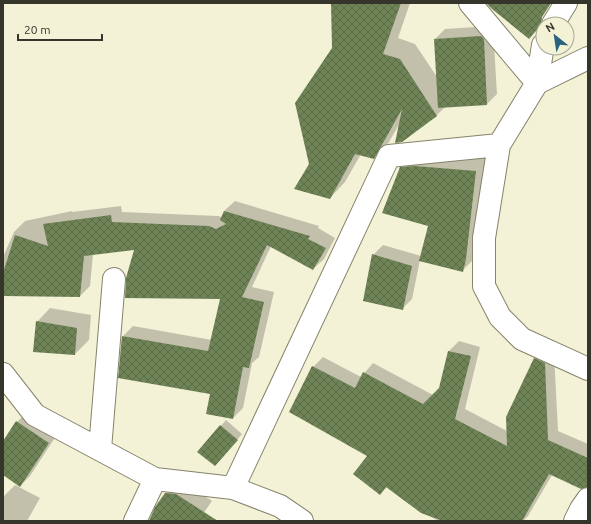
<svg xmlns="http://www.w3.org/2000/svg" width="591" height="524" font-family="Ubuntu,sans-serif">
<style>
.shadow{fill:#0003}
.building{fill:url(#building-cross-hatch)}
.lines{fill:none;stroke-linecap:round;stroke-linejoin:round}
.street-casing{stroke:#85836a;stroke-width:24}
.street{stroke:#fff;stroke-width:22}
</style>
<defs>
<pattern id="building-cross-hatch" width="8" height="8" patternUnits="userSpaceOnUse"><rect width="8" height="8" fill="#6e8356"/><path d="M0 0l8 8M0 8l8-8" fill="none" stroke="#5b6c47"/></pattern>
</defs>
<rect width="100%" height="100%" fill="#f3f1d6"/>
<!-- shadow -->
<path class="shadow" d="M332,3h78l-12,35 17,6 22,33 -2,-38 10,-10 46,-3 2,3 4,65 -10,10 -42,3 -8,8 -37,8 -11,19 -15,16 -13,-4 -16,28 -15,16 -20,-34 23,-115z
M428,153l60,5 -13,100 -13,13 -42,-11 -8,39 -10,10 -29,-54 10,-10 38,11 8,-30 -28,-58 13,-13z
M235,201l84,25 -1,2 17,10 -11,21 -11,10 -42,-23 -19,41 22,5 -15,65 -7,6 -9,45 -10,10 -22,-25 -88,-57 10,-10 79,14 10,-42 -87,-49 -42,5 -3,32 -10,10h-77v-39l11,-25 11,-11 47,-10v1l49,-6 1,6 96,4 4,1 2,-6z
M50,308l41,7 -2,25 -14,14 -38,-32z
M459,341l21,6 -15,62 42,22 28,-72 10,-10 9,4 4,78 30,13v42l-36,-11 -24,41 -5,5h-84l-18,-9 -34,-25 -7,7 -12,-38 -55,-89 10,-10 38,20 12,-14 60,32 7,-7 9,-37z
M27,412l31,21 -28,43 -10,10 -17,-12v-31l14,-21z
M226,420l16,14 -22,26 -21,-8z
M176,483l10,1 26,17 -14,20h-48l16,-28z
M15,485l25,13 -13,23h-24v-22l2,-4z"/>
<!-- building -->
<path class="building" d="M331,3h70l-18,51 17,5 37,57 -35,26 -7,1 7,-34 -28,50 -19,-5 -25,45 -36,-10 15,-25 -14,-61 37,-55z
M486,3h65l-9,14 -1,8 -12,14 -37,-30z
M481,36l3,3 3,66 -49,3 -4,-69z
M415,166l61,5 -10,88 -3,13 -44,-11 9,-35 -46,-13 18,-46z
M224,211l86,25 -2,3 18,9 -13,22 -46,-25 -25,52 22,5 -15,66 -6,-1 -10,52 -27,-5 4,-20 -92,-16 4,-42 86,15 12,-52 -95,-1 1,-20 8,-28 -50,6 -4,41 -77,-1v-23l12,-38 33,11 -5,-22 68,-9 1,7 97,4 7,3 10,-5 -6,-4z
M372,254l40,12 -9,44 -40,-9z
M36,321l41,7 -2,27 -42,-3z
M448,351l23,5 -16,63 52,27 -1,-29 28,-59 11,5 3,77 40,18v29l-7,2 -32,-15 -27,47h-79l-22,-8 -35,-26 -6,8 -27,-21 14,-18 -78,-44 23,-46 43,22 8,-16 60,32 16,-16z
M16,421l33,22 -29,44 -17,-12v-34z
M220,425l18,15 -23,26 -18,-14z
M165,493l11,1 42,27h-69l6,-14z"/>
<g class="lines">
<defs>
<path id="street" d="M470,3l67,80 51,-25
M553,24l13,-21
M543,45l-6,38 -38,62 -15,93v48l16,31 22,22 66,30
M3,374l32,41 120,64
M100,449l14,-170
M233,488l47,18 22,15
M135,521l20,-42 78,9 156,-332 110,-11
M575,521l6,-12 7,-10"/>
</defs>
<!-- street casing -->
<use href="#street" class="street-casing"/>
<!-- street -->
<use href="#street" class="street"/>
</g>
<!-- border -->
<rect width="591" height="524" fill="none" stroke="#36352b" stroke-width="8"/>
<!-- north arrow -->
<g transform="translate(555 36) rotate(330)"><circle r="19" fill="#f3f1d6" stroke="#a7a692"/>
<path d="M0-3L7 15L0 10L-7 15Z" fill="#2a637d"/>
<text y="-6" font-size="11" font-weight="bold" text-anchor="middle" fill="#36352b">N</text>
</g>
<!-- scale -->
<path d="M18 34v6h84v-6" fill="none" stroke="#36352b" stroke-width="2"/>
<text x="24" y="34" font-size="12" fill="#36352b" stroke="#f3f1d6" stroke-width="3" paint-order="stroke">20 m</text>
</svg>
